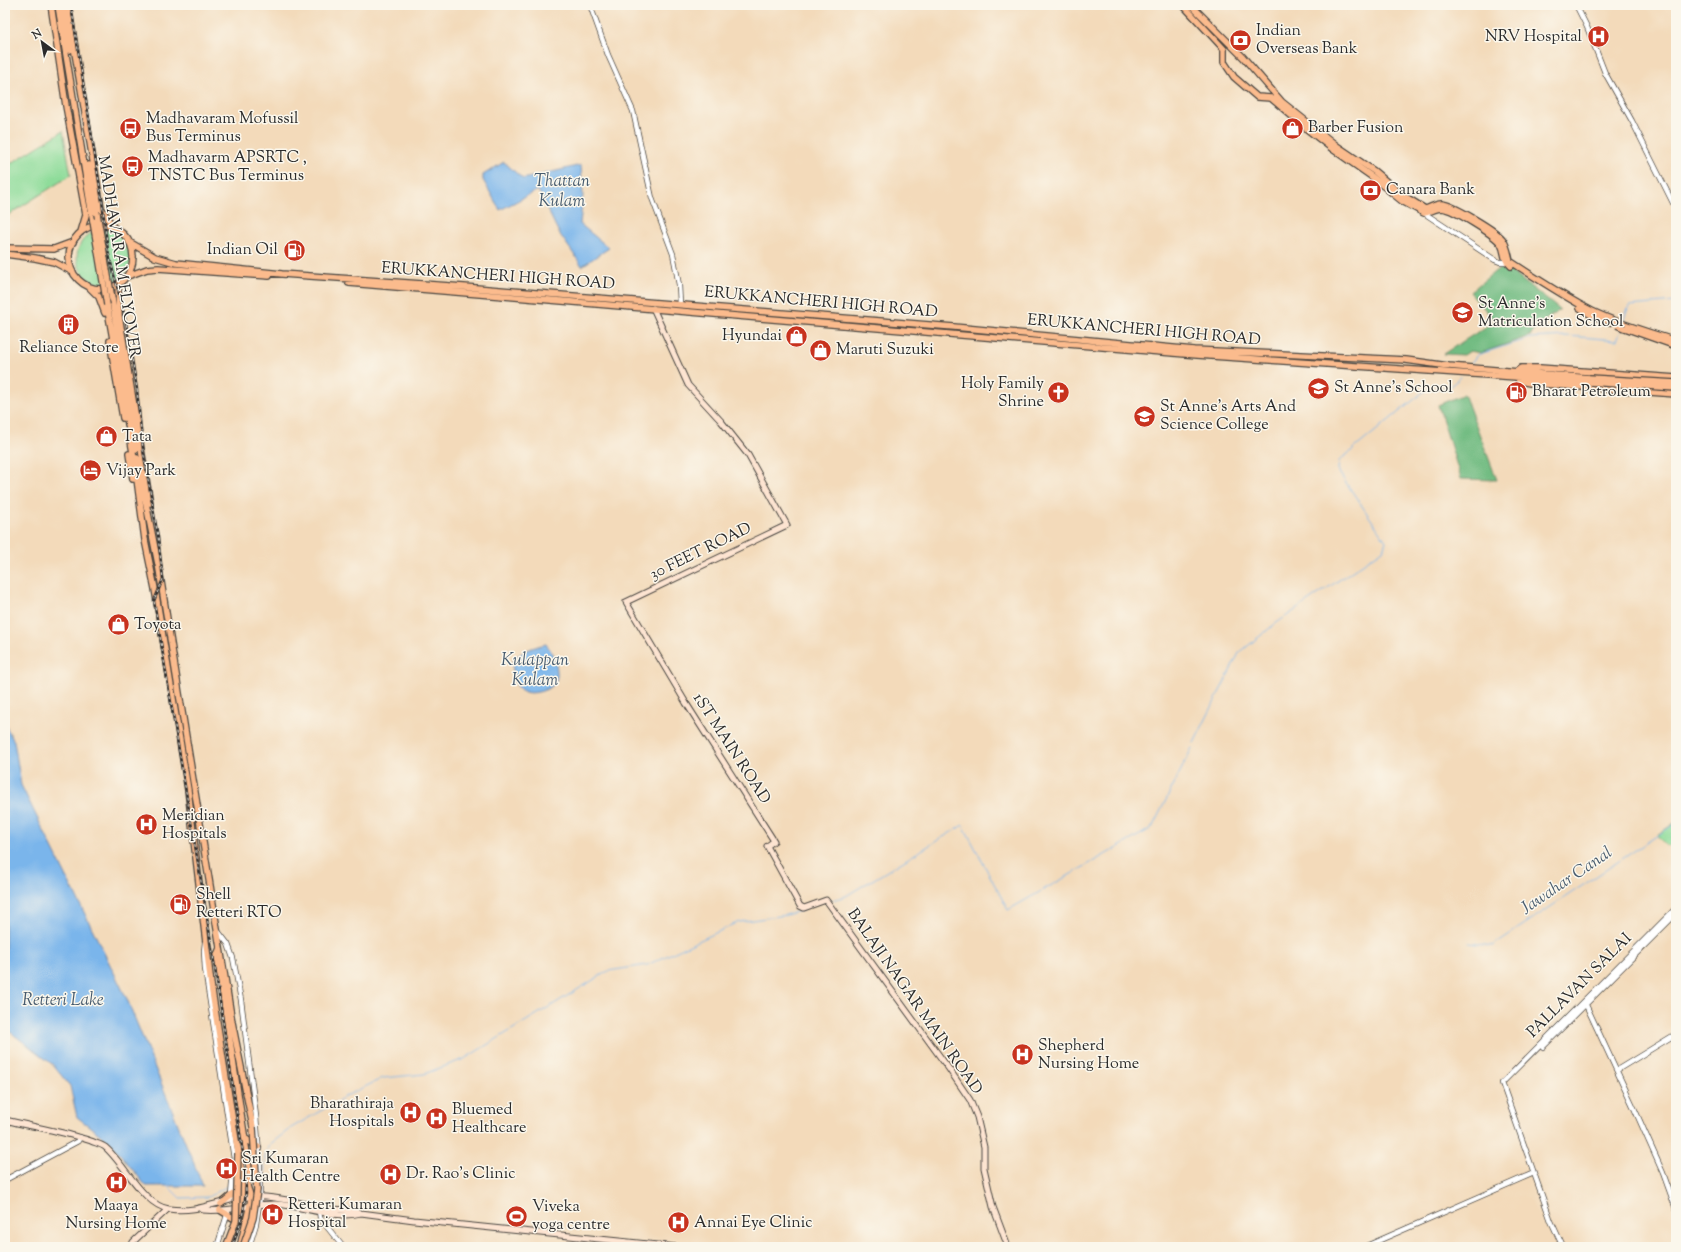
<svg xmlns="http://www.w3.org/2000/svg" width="1681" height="1252" font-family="'Sorts Mill Goudy',serif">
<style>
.green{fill:#8edc9a;stroke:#5c8462}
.forest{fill:#72bc82;stroke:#4e7456}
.water{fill:#7ab5eb;stroke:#52708b}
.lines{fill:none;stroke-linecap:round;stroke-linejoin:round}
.stream{stroke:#7ab5eb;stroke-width:1}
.tertiary-casing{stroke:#494540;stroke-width:6}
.secondary-casing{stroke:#494540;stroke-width:7}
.primary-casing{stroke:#494540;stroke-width:8}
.tertiary{stroke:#fff;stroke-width:4.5}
.secondary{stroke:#fde4d1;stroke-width:5}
.primary{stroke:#fbbb8d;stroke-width:5.5}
.rail-casing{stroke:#2b2b2b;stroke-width:2.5}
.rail{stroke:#fbf7ec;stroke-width:1;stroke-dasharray:3;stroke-linecap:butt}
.primary-bridge-casing{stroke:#494540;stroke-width:8;stroke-linecap:butt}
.primary-bridge{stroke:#fbbb8d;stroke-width:5.5}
.labels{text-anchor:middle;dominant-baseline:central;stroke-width:3;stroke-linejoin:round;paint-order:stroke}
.poi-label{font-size:16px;fill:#2b2b2b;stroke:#fbf7ec;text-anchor:start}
.street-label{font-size:16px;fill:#2b2b2b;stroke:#fbf7ec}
.water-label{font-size:17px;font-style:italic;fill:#475b6e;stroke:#fbf7ec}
</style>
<rect width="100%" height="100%" fill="#fbf7ec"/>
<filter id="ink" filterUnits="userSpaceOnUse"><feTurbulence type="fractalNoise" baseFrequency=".025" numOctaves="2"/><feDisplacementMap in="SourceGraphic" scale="8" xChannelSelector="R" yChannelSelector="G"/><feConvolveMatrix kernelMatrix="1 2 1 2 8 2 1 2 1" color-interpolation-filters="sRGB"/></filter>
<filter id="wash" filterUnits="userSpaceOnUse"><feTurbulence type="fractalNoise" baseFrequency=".012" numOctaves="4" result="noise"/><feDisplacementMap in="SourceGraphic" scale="16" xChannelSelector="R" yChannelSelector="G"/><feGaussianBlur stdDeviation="0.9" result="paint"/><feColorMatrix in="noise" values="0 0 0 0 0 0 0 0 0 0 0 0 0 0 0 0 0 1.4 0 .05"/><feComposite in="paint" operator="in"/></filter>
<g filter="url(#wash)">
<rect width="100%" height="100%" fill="#f3daba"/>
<!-- green -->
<path class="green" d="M63,131l8,44 -66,42v-50z
M77 257a27 27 0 1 1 54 0a27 27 0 1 1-54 0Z
M1676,822v23l-9,2 -10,-12z"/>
<!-- forest -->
<path class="forest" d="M1503,265l57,45 -24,16 -6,10 -49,17 -11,-2 -6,4 -21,-1 52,-33 -25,-29z
M1464,394l33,86 -36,-1 -23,-74z"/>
<!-- water -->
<path class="water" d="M504,162l19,17 58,-14 2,30 -3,29 29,24 -27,18 -23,-33 -21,-43 -38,20 -17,-30v-5z
M546,644c7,8 16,30 8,40 -3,4 -11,7 -16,8 -23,5 -26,-14 -25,-32 9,-9 20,-13 33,-16z
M5,725l9,16 7,44 106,214 76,187h-57l-35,-43 -34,-26 -7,-31 -18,-22 -47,-36z"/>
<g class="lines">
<!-- stream -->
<path class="stream" d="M1623,321l6,-15 47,-4
M1471,363l6,-8 54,-17 37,-2 49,4 4,-10
M1194,743l45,-90 36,-29 108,-74 3,-9 -46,-67 -2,-5 1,-8 88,-72 21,-1 13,-11
M829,901l17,-5 117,-71 45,85 144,-82 40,-80
M1469,943l23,3 184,-123
M261,1180h3l1,-25 4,-10 22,-17 57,-33 35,-17 41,-4 40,-15 144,-88 39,-6 92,-43 47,-7 17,-5
M168,1186l12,12 28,-1 22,-12"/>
</g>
</g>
<g filter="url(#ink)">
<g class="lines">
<defs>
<path id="tertiary" d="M590,5l18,50 25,56 19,87 21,56 6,31 1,19
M1576,5l11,22 18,46 27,48 44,88
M1424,213l71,47 5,2h10
M218,931l10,13 5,14 8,42 15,116 4,49v33l-4,26 -7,23
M205,942l-1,9 1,18 29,190 -3,37
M1586,1005l49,105 28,63 13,36
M1543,1047l133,-133
M1617,1070l59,-36
M5,1180l73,-39 2,-4
M319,1211l1,7 23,29
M217,1247l11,-35
M1364,1247l170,-74
M1563,1247l-12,-26 -49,-138 174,-175"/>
<path id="secondary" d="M653,308l35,77 33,36 27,34 39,70 -161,77 60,101 88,138 -7,5 33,60 4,2 22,-8 123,169 21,31 7,17 7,30v21l9,39 15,40
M5,1120c28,7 58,11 86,21 4,2 10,3 14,6 19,16 39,59 64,62 28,4 46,-7 72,-11 30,-5 61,6 90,11 10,1 21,0 30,4l53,7 263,27
M203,1210c25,3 49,-7 73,-6 27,2 60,16 85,9
M131,1247l2,-5 35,-33"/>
<path id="primary" d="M51,5l15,101 20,109 -5,17
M58,5l35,216
M62,5l8,45
M67,5l34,203 12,19
M1183,5l41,44v13l10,15 23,20 14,1 36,31 27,21 37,26 31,25 22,12c6,-1 12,-5 18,-5 11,1 53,27 59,36 5,9 1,14 10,22
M1191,5l52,52 39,45 55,44 37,25 27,23 24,15c5,-1 12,-6 17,-5 11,1 55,27 61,36 4,6 5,13 7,21l3,2c26,17 52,34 79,48 27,13 56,21 84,30
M89,165l8,49
M69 257a32 32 0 1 1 64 0a32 32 0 1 1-64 0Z
M129,242l26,15 21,6 106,11 182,13 490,40 240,23 212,10 43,6 140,12
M5,248l49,1 19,-7
M5,254l30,4 19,4 19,10
M125,277l22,-8 11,-1 111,8
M349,283l848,72 392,27
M118,284l1,32 31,187
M88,286l11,11 6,16
M112,299l24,150
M107,305l28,159 10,76 10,49 33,201 23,195 27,168
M1580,308l11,7 19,7
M1625,328l51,18
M110,341l13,77
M1516,372l5,-4h19l136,10
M1517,376l2,5 11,2 146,11
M129,454l4,25
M137,458l22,111 73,453 21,105
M220,948l-3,7 32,212 -2,19 4,12 -1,7 -10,42
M246,1139l12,8
M221,1204l18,-15
M220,1210l18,11
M238,1220c4,-24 6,-48 2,-73
M229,1247l5,-13"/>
</defs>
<!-- tertiary casing -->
<use href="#tertiary" class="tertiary-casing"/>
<!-- secondary casing -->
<use href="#secondary" class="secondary-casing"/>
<!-- primary casing -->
<use href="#primary" class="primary-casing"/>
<!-- tertiary -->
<use href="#tertiary" class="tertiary"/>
<!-- secondary -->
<use href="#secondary" class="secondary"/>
<!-- primary -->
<use href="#primary" class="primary"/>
<defs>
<path id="rail" d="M71,5l31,196 6,50 18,71 11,67 6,61 15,87 5,42 -9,22 55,328 36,238 1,26 -4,25 -10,29"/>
</defs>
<!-- rail casing -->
<use href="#rail" class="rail-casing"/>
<!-- rail -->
<use href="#rail" class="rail"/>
<defs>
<path id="primary-bridge" d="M97,214l15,85
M93,221l14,84
M1617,325l7,3
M1589,378l87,5
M1589,382l87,6
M226,1247l10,-26 2,-68
M243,1247l10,-29 4,-28 -4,-63"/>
</defs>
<!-- primary-bridge casing -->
<use href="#primary-bridge" class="primary-bridge-casing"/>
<!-- primary-bridge -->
<use href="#primary-bridge" class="primary-bridge"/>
</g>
</g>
<!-- icons -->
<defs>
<symbol id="hospital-disc" viewBox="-11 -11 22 22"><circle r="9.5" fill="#c8321e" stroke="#fbf7ec"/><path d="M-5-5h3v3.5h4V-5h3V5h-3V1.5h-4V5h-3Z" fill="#fff"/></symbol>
<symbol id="bank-disc" viewBox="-11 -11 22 22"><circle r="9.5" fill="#c8321e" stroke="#fbf7ec"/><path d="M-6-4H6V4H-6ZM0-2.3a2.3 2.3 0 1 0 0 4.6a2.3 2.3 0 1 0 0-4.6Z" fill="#fff"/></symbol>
<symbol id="bus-disc" viewBox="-11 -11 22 22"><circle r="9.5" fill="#c8321e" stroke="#fbf7ec"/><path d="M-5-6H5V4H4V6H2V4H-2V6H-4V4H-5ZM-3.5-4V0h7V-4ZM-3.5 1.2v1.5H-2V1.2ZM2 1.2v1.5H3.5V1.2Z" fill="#fff"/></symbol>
<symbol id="shop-disc" viewBox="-11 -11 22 22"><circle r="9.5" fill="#c8321e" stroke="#fbf7ec"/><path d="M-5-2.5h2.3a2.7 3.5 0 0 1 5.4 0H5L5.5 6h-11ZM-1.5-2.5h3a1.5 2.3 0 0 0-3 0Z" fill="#fff"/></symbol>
<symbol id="fuel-disc" viewBox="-11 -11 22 22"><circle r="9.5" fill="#c8321e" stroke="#fbf7ec"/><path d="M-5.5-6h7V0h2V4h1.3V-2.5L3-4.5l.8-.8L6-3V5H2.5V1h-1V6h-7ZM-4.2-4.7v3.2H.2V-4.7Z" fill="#fff"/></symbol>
<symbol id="school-disc" viewBox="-11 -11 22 22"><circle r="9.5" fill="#c8321e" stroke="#fbf7ec"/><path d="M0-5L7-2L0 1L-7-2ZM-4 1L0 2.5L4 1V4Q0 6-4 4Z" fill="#fff"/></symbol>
<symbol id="building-disc" viewBox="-11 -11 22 22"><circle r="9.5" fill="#c8321e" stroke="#fbf7ec"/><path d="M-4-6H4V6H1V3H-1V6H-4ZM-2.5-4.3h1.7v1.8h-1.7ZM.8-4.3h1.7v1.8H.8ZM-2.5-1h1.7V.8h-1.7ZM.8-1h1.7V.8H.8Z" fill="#fff"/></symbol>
<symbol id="church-disc" viewBox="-11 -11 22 22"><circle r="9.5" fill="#c8321e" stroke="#fbf7ec"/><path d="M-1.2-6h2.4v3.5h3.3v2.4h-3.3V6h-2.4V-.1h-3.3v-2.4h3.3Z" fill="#fff"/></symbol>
<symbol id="university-disc" viewBox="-11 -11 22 22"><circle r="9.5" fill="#c8321e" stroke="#fbf7ec"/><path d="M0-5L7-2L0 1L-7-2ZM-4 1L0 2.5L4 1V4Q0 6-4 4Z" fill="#fff"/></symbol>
<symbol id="hotel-disc" viewBox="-11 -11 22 22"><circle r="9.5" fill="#c8321e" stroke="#fbf7ec"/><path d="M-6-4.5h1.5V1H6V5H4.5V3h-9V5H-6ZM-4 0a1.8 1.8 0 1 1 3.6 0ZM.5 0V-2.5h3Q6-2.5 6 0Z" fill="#fff"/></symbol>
<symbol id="stadium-disc" viewBox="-11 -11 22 22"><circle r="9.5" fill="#c8321e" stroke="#fbf7ec"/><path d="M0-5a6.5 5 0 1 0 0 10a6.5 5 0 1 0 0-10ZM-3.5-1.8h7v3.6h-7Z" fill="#fff"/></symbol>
</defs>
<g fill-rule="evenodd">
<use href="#hospital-disc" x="1586" y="24" width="25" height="25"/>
<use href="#bank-disc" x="1228" y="28" width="25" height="25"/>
<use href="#bus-disc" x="118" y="116" width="25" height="25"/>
<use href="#shop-disc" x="1280" y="116" width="25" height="25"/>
<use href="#bus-disc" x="120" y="154" width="25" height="25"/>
<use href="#bank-disc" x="1358" y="178" width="25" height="25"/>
<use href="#fuel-disc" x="282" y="238" width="25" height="25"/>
<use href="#school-disc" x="1450" y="300" width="25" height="25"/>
<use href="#building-disc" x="56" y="312" width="25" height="25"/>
<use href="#shop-disc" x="784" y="324" width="25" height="25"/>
<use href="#shop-disc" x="808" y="338" width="25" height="25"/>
<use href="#school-disc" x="1306" y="376" width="25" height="25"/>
<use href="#fuel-disc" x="1504" y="380" width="25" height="25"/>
<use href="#church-disc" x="1046" y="380" width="25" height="25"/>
<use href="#university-disc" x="1132" y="404" width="25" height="25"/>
<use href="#shop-disc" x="94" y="424" width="25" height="25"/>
<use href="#hotel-disc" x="78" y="458" width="25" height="25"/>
<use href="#shop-disc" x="106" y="612" width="25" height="25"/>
<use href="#hospital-disc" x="134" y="812" width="25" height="25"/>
<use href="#fuel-disc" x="168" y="892" width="25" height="25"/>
<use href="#hospital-disc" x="1010" y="1042" width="25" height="25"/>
<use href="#hospital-disc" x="398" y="1100" width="25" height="25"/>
<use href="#hospital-disc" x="424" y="1106" width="25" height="25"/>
<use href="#hospital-disc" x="214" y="1156" width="25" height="25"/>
<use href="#hospital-disc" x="378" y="1162" width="25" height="25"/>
<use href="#hospital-disc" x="104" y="1170" width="25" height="25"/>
<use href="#hospital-disc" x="260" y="1202" width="25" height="25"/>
<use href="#stadium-disc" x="504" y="1204" width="25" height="25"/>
<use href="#hospital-disc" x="666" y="1210" width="25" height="25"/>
</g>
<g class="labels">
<!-- poi labels -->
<g class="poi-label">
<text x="1256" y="31">Indian<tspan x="1256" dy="18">Overseas Bank</tspan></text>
<text x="1582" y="37" text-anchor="end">NRV Hospital</text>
<text x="146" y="119">Madhavaram Mofussil<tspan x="146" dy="18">Bus Terminus</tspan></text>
<text x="1308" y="128">Barber Fusion</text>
<text x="148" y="158">Madhavarm APSRTC ,<tspan x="148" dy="18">TNSTC Bus Terminus</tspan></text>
<text x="1386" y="190">Canara Bank</text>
<text x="278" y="250" text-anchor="end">Indian Oil</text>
<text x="1478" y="304">St Anne's<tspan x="1478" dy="18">Matriculation School</tspan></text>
<text x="782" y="336" text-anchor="end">Hyundai</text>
<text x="69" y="348" text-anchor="middle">Reliance Store</text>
<text x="836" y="350">Maruti Suzuki</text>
<text x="1044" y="384" text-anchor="end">Holy Family<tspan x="1044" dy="18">Shrine</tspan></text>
<text x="1334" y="388">St Anne's School</text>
<text x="1532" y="392">Bharat Petroleum</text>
<text x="1160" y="407">St Anne's Arts And<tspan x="1160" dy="18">Science College</tspan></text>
<text x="122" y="437">Tata</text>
<text x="106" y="471">Vijay Park</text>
<text x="134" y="625">Toyota</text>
<text x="162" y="816">Meridian<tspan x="162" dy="18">Hospitals</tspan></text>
<text x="196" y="895">Shell<tspan x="196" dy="18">Retteri RTO</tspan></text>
<text x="1038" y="1046">Shepherd<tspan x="1038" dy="18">Nursing Home</tspan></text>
<text x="394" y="1104" text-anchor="end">Bharathiraja<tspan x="394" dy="18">Hospitals</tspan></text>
<text x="452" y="1110">Bluemed<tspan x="452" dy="18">Healthcare</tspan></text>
<text x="242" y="1159">Sri Kumaran<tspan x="242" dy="18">Health Centre</tspan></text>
<text x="406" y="1174">Dr. Rao's Clinic</text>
<text x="288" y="1205">Retteri Kumaran<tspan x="288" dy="18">Hospital</tspan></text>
<text x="116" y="1206" text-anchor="middle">Maaya<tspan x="116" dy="18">Nursing Home</tspan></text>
<text x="532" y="1207">Viveka<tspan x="532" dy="18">yoga centre</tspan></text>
<text x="694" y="1223">Annai Eye Clinic</text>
</g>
<!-- street labels -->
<g class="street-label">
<text transform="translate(118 257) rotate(81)">MADHAVARAM FLYOVER</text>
<text transform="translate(498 277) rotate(4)">ERUKKANCHERI HIGH ROAD</text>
<text transform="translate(821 303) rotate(5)">ERUKKANCHERI HIGH ROAD</text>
<text transform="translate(1144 331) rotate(5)">ERUKKANCHERI HIGH ROAD</text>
<text transform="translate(701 552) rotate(-26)">30 FEET ROAD</text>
<text transform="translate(731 749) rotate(57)">1ST MAIN ROAD</text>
<text transform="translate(1580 986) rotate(-45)">PALLAVAN SALAI</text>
<text transform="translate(914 1002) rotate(55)">BALAJI NAGAR MAIN ROAD</text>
</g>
<!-- water labels -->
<g class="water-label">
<text x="562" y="182">Thattan<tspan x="562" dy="20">Kulam</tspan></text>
<text x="535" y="661">Kulappan<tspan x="535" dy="20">Kulam</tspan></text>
<text transform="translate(1567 881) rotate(-34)">Jawahar Canal</text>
<text x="63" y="1001">Retteri Lake</text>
</g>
</g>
<!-- margin -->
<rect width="1681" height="1252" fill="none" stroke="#fbf7ec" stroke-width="20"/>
<!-- north arrow -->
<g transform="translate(42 42) rotate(328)" stroke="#fbf7ec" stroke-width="3" paint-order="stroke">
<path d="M0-3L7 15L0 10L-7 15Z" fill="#2b2b2b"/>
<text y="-6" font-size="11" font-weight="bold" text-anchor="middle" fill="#2b2b2b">N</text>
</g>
</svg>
